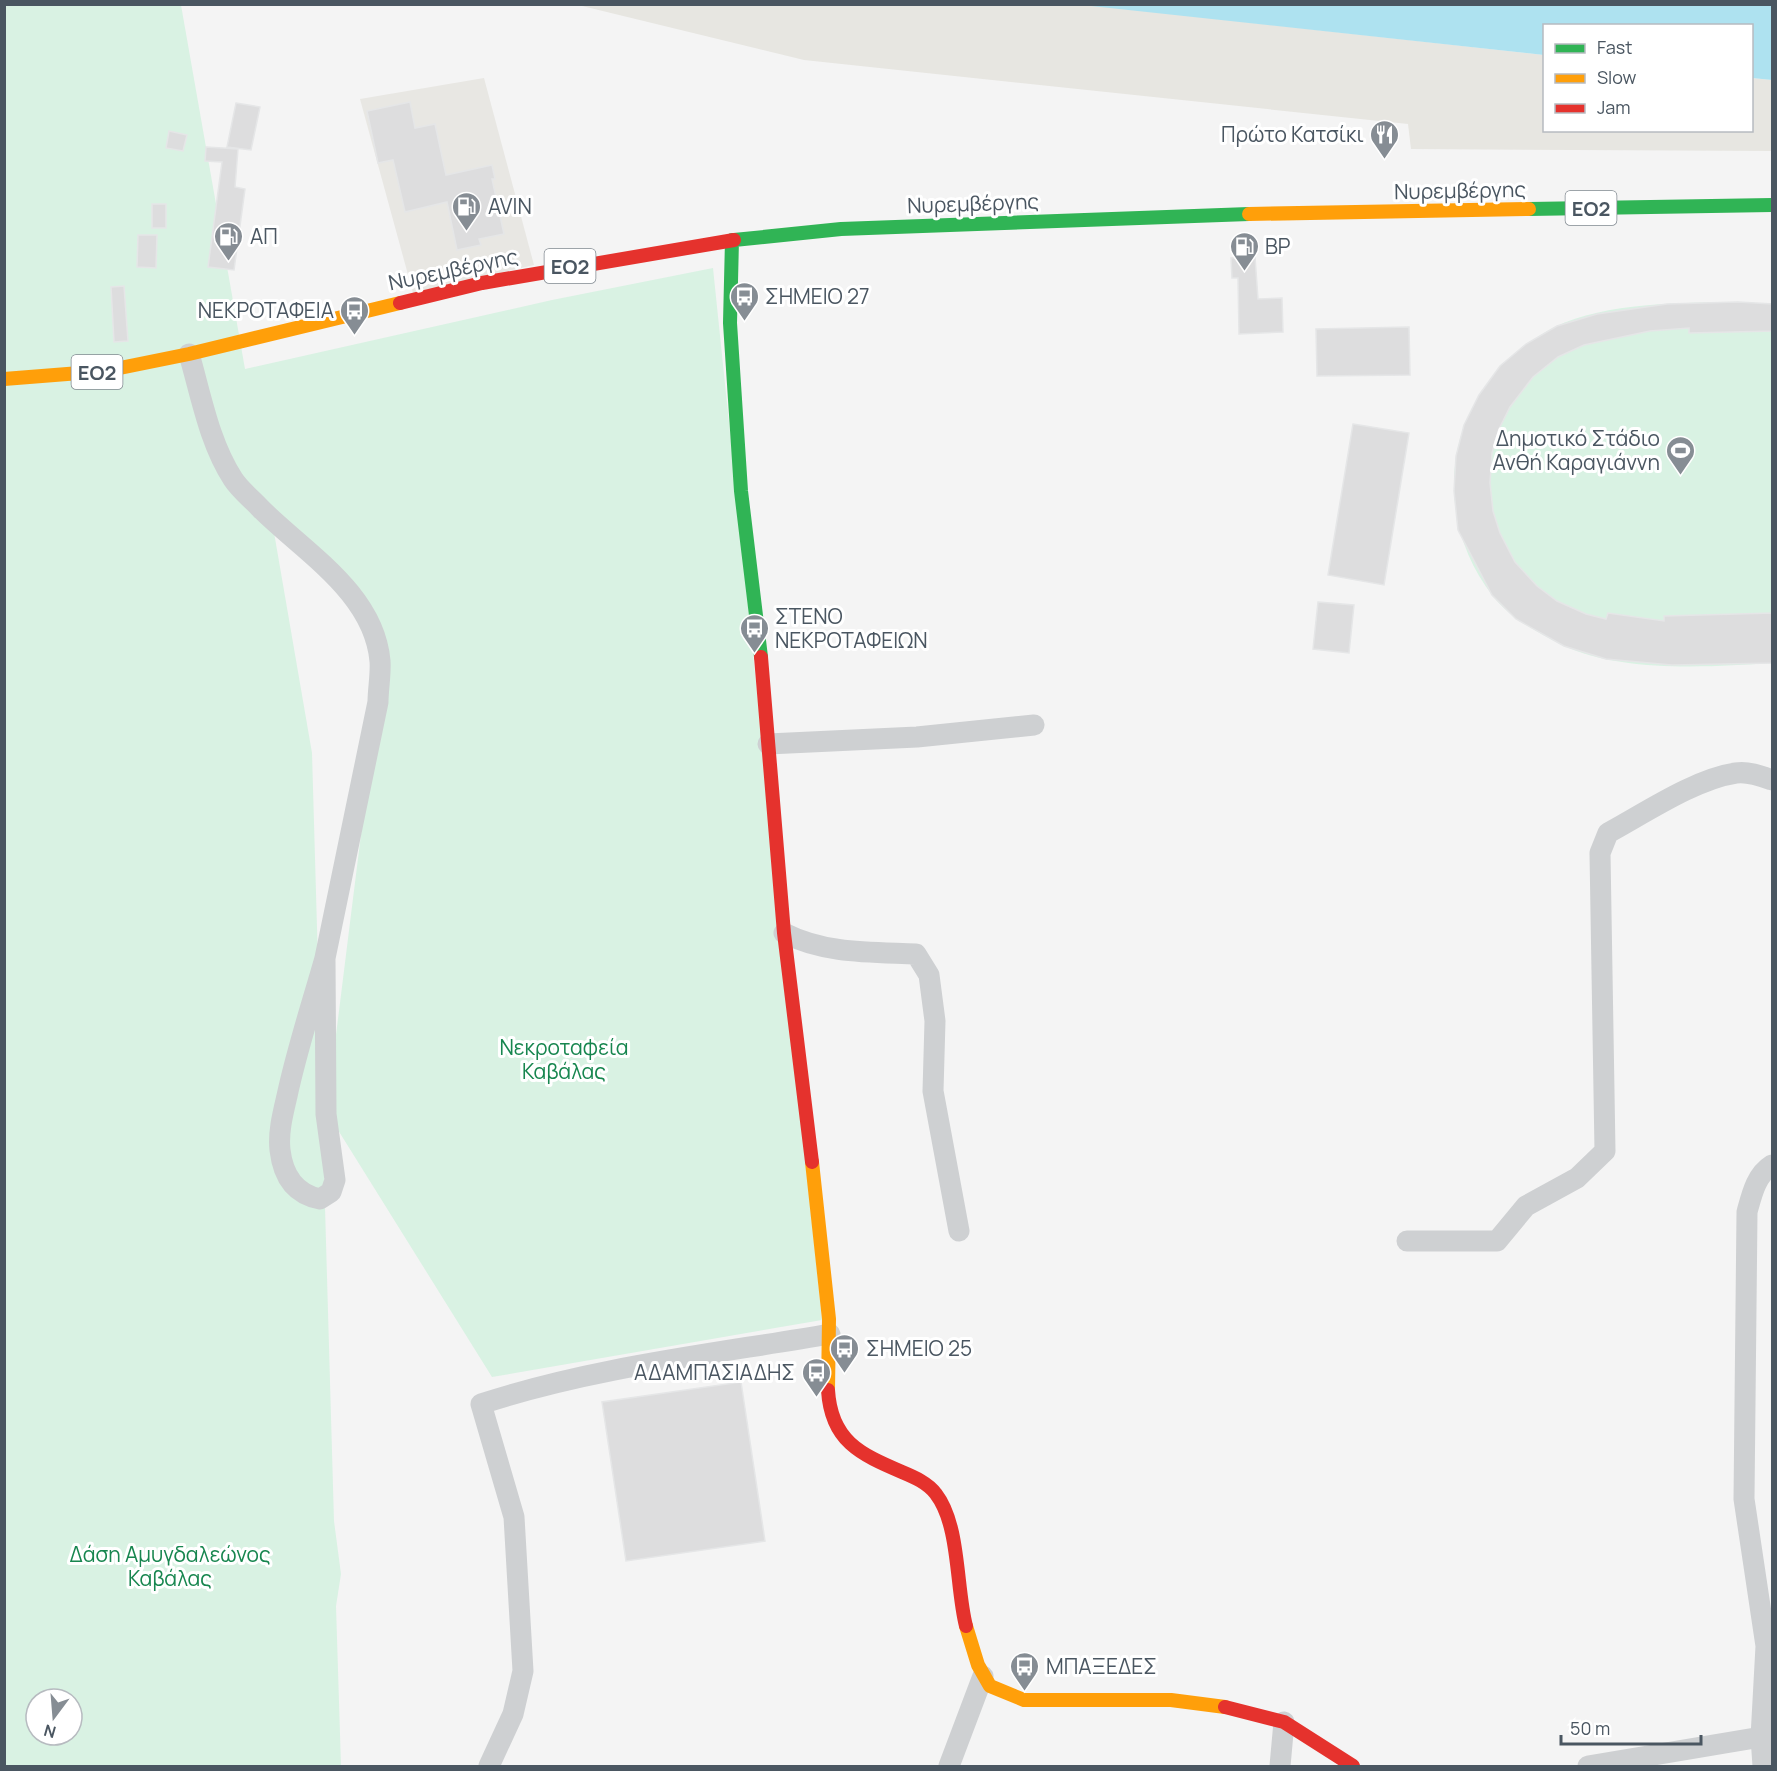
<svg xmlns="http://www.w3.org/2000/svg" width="1777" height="1771" font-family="Manrope,sans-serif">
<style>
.commercial{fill:#e8e7e3}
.green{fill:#d9f2e3;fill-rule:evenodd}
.sand{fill:#e7e6e1}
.water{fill:#aee2f0}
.building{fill:#ddddde;stroke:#e5e6e7;stroke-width:1.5}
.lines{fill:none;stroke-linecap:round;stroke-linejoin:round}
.street{stroke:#ced0d2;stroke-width:21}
.fast{stroke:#30b455;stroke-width:14}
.slow{stroke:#ff9f0a;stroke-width:14}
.jam{stroke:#e5322d;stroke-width:14}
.labels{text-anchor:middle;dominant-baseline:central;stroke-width:6;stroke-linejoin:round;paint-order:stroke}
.shield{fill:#fff;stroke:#808990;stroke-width:1.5}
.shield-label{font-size:20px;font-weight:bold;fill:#4a5661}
.poi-label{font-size:21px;fill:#4a5661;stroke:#fff;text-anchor:start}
.street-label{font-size:21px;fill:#4a5661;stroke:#fff}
.park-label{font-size:21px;fill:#17864f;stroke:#fff}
</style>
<rect width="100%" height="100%" fill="#f4f4f4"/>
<!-- commercial -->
<path class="commercial" d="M484,78l50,187 -121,28 -53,-194z"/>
<!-- green -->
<path class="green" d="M5,5h176l64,364 307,-69 161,-32 109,1052 -330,57 -154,-247 -8,-47 50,-401 -2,-57 -107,-110 41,238 22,768 7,53 -5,32 5,160h-336zM36,1699h36v36h-36z
M1738,302l34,2v359c-63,4 -151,10 -210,-18 -25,-13 -52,-27 -69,-49 -45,-56 -53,-139 -14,-200 6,-9 16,-18 24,-27 16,-17 30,-31 52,-42 51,-25 127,-24 183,-25z"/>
<!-- sand -->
<path class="sand" d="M1082,4l462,51v75h208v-52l20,2v71l-361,-2 -3,-25 -604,-64 -226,-55z"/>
<!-- water -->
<path class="water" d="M1082,5h690v75l-20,-2v-52h-208v29z"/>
<!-- building -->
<path class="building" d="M410,102l5,26 20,-4 11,51 46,-10 3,14h-3l12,55 -25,5 2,6 -24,5 -10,-48 -42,10 -12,-52 -15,3 -11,-52z
M236,103l24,4 -9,43 -24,-3z
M169,131l18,4 -4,16 -17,-3z
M206,147l32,2 -3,38 10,2 -11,81 -26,-3 14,-105 -17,-1z
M152,204h14v24h-14z
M138,235h19l-1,33 -19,-1z
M1255,257l3,42 24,-1 1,34 -44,2 -1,-56h-6l-1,-20z
M124,286l4,55 -14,1 -3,-55z
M1738,302l35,2v27l-84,2v-5l-39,3 -66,14 -26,12 -25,20 -23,30 -11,22 -7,24 -2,30 3,28 7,22 15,29 22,24 20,15 29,13 20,5 2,-6 56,8v-5l109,-3v50l-101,2 -66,-6 -42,-13 -48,-27 -24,-24 -34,-65 -4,-39 2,-35 8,-31 15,-30 21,-29 26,-22 31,-18 40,-12 70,-10z
M1409,327l1,48 -93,1 -1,-47z
M1353,424l56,9 -25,152 -56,-10z
M1318,602l36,3 -5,48 -36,-4z
M741,1382l24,159 -139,20 -24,-159z"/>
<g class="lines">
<!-- street -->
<path class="street" d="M189,354c12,41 20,88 44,125 7,11 19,20 28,30 43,43 113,84 119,152 1,13 -2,28 -2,41l-53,256 1,156 9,66 -4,12 -11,7c-25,-5 -37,-23 -40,-49 -2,-18 3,-37 7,-54 10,-47 25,-92 38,-138
M768,744l149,-7 117,-12
M784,933c41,21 87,19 132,21l13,21 6,46 -2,70 26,140
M1407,1241h90l29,-35 51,-28 28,-27 -5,-298 8,-20c37,-20 87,-54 128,-60 12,-2 25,3 36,7
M1761,1737l5,-91 -22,-147 3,-287c5,-18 9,-37 25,-47
M489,1766l24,-52 10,-43 -9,-154 -33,-113c113,-37 233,-50 349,-70
M949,1766l34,-90
M1280,1766l4,-44
M1588,1766l173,-29 2,29"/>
<!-- fast -->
<path class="fast" d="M1529,209l243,-4
M732,240l-2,83 11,168 20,166
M734,240l107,-11 408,-15"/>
<!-- slow -->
<path class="slow" d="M1249,214l280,-5
M4,379l101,-8 84,-17 211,-51
M812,1162l17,157 -1,71
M966,1626l12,39 12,21 34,14h147l54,7"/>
<!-- jam -->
<path class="jam" d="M400,303l82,-20 252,-43
M761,657l23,276 28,229
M828,1390c3,51 32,64 74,82 12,5 26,11 34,22 24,31 20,94 30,132
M1225,1707l59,15 69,44"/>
</g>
<!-- icons -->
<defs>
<symbol id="restaurant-pin" viewBox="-11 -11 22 30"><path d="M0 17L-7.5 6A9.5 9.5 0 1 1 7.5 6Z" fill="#868d94" stroke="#fff"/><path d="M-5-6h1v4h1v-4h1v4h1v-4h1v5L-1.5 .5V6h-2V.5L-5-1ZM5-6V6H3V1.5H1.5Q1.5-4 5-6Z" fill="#fff"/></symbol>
<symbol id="fuel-pin" viewBox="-11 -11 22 30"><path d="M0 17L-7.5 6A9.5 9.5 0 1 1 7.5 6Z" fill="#868d94" stroke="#fff"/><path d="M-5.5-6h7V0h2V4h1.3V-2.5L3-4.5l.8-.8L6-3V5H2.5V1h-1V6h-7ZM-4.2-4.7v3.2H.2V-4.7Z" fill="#fff"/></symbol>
<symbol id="bus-pin" viewBox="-11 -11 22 30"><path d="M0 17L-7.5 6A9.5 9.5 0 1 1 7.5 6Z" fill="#868d94" stroke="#fff"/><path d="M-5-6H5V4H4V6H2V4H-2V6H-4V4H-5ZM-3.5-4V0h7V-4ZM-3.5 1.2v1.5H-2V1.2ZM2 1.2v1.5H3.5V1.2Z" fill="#fff"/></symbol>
<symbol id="stadium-pin" viewBox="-11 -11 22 30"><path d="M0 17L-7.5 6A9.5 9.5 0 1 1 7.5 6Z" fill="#868d94" stroke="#fff"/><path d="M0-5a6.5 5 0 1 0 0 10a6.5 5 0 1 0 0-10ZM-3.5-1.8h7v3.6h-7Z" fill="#fff"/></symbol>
</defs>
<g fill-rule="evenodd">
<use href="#restaurant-pin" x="1368" y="118" width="33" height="45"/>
<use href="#fuel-pin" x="450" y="190" width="33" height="45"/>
<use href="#fuel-pin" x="212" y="220" width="33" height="45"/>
<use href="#fuel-pin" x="1228" y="230" width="33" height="45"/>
<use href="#bus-pin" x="728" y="280" width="33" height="45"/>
<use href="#bus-pin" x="338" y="294" width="33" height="45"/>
<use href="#stadium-pin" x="1664" y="434" width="33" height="45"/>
<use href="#bus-pin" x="738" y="612" width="33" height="45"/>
<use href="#bus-pin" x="828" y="1332" width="33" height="45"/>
<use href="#bus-pin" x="800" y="1356" width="33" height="45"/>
<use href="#bus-pin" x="1008" y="1650" width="33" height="45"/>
</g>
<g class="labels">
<!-- shield labels -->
<g class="shield">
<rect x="1565.5" y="191" width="51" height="34" rx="4.5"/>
<rect x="544.5" y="249" width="51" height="34" rx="4.5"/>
<rect x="71.5" y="355" width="51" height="34" rx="4.5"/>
</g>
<g class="shield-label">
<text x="1591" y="208">ΕΟ2</text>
<text x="570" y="266">ΕΟ2</text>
<text x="97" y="372">ΕΟ2</text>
</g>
<!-- poi labels -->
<g class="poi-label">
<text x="1364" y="134" text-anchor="end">Πρώτο Κατσίκι</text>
<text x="488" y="206">AVIN</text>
<text x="250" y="236">ΑΠ</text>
<text x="1265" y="246">BP</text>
<text x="765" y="296">ΣΗΜΕΙΟ 27</text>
<text x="334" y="310" text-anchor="end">ΝΕΚΡΟΤΑΦΕΙΑ</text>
<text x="1660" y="438" text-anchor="end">Δημοτικό Στάδιο<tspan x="1660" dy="24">Ανθή Καραγιάννη</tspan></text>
<text x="775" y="616">ΣΤΕΝΟ<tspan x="775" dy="24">ΝΕΚΡΟΤΑΦΕΙΩΝ</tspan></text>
<text x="866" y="1348">ΣΗΜΕΙΟ 25</text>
<text x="795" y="1372" text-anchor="end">ΑΔΑΜΠΑΣΙΑΔΗΣ</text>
<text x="1046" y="1666">ΜΠΑΞΕΔΕΣ</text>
</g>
<!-- street labels -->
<g class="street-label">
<text transform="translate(1460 190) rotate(-1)">Νυρεμβέργης</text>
<text transform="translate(973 203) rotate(-2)">Νυρεμβέργης</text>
<text transform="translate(453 269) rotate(-12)">Νυρεμβέργης</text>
</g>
<!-- park labels -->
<g class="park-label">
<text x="564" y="1047">Νεκροταφεία<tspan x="564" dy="24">Καβάλας</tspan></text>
<text x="170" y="1554">Δάση Αμυγδαλεώνος<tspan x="170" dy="24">Καβάλας</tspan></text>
</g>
</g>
<!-- border -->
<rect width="1777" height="1771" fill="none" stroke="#4a5661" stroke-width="12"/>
<!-- legend -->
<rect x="1543" y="24" width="210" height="108" fill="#ffffff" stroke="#b7bbc0" stroke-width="1.5"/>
<rect x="1555" y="44" width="30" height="9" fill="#30b455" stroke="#b7bbc0" stroke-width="1.5"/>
<text x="1597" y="54" font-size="18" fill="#4a5661">Fast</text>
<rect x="1555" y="74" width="30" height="9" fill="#ff9f0a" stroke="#b7bbc0" stroke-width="1.5"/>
<text x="1597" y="84" font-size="18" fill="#4a5661">Slow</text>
<rect x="1555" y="104" width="30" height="9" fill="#e5322d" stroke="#b7bbc0" stroke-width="1.5"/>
<text x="1597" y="114" font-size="18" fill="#4a5661">Jam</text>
<!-- north arrow -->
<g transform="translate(54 1717) rotate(196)"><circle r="28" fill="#ffffff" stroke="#b7bbc0" stroke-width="1.5"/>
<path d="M0-4.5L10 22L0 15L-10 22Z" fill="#868d94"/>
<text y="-9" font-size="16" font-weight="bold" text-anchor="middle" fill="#4a5661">N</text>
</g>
<!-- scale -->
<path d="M1561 1735v9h140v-9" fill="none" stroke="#4a5661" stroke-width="3"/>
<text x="1570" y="1735" font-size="18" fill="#4a5661" stroke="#ffffff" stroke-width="4.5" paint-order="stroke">50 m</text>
</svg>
